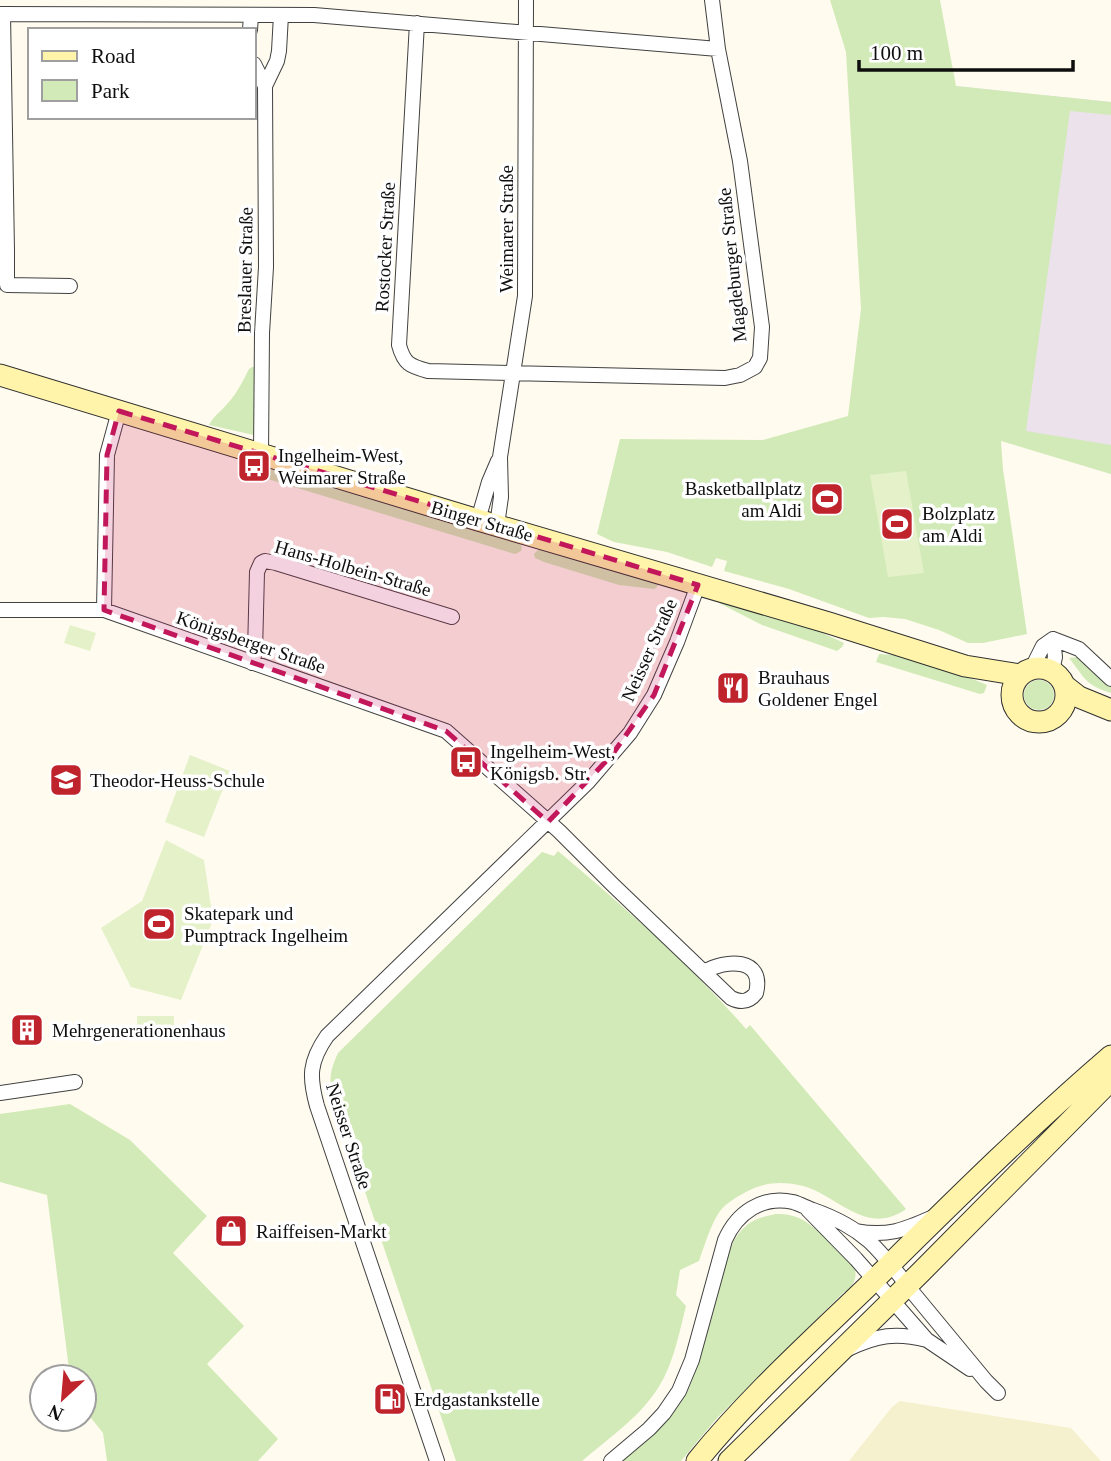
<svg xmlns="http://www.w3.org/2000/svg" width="1111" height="1461" font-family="Georgia,serif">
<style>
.industrial{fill:#ebe2ec}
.farmland{fill:#f5f1ce}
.green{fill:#d2eab7}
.pitch{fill:#e4f1c9}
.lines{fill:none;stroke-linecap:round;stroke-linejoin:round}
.minor-casing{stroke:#414141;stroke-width:16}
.secondary-casing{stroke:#303030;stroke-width:23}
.minor{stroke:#fff;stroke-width:14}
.secondary{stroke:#fff4a9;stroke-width:21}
.marked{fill:#c2185b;fill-opacity:0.2;stroke:#c2185b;stroke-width:5;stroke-dasharray:14 9;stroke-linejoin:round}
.labels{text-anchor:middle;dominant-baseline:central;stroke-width:7;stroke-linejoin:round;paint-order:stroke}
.street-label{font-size:19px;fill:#0e0e0e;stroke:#fff}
.poi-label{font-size:19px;fill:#0e0e0e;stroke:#fff;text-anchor:start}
</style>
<rect width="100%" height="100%" fill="#fffbee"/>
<!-- industrial -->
<path class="industrial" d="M956,86l155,16v372l-110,-34z"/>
<!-- farmland -->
<path class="farmland" d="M900,1401l171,27 30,33h-252l43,-54z"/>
<!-- green -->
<path class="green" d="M830,0h110l16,86 155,16v13l-41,-4 -44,320 85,14v29l-110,-33 2,28 24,165 -44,9h-15l-29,-13 -34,-11 -22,-2 -14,1 -80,-29 -65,-18 3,-10 -11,-3 -4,9 -45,-15 -53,-10 -17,-8 23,-95 143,1 85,-24 13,-107 -15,-257z
M252,367h4l2,69 -49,-11c6,-11 12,-13 19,-22 9,-10 15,-22 21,-34z
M266,469l40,5 210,64 6,9 -1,4 -6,3 -244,-74 -7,-4z
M540,548l119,34 -2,5 -3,2 -35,-4 -75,-23 -9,-4 -1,-4z
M729,601l68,20 47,22 -2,4 -5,4 -75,-26 -43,-22z
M879,654l29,2 45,15 34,14 -3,8 -4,1 -104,-32z
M1078,657l33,29v7c-26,-8 -26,-15 -42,-35z
M1024 695a15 15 0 1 1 30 0a15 15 0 1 1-30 0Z
M558,851c66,56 131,112 188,178l4,-4 156,184c-40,28 -67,-13 -103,-23 -20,-5 -39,-4 -57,6 -10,5 -19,11 -26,19 -10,15 -15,33 -21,50l-19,9 -4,25 10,11c-8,32 -14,66 -35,92 -17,23 -47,44 -69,63h-126l-122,-361c-6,-18 -4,-30 4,-47l204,-201 12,4z
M70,1104l60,36 77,76 -34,37 71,73 -37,38 71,75 -20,22h-151l-4,-28 -19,-24v-32h-14l-23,-182 -47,-13v-68z
M776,1214c10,0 18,1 27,6 11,6 49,39 52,50 2,8 -2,14 -6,21l-5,1 -127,126 -36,43h-61c24,-20 52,-40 67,-69 15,-31 21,-66 30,-98 7,-23 10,-53 30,-69 8,-7 19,-9 29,-11z"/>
<!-- pitch -->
<path class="pitch" d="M906,471l18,102 -36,4 -18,-102z
M837,484l2,28 -22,1 -1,-27z
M70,625l26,8 -6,18 -26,-8z
M190,755l40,16 -26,66 -39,-15z
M166,840l38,20 9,60 -32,80 -50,-13 -30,-59 41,-27z
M137,1016h37v18h-37z"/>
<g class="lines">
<defs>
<path id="minor" d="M0,14l314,1 404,34
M3,14l4,237v34l63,1
M417,23l-18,322c5,19 11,21 29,26l297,7 15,-3 15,-8 5,-9 2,-31 -22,-166 -22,-112 -6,-49
M250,30l1,-15
M254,64l11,22
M261,454l1,-121 4,-66 -1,-181 12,-25 2,-10 2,-36
M478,520l11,-38 9,-21
M497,525l4,-28 -1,-40 25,-161 1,-296
M0,610h104l342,121 113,100 54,54 118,113c10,5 18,4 25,-5 9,-36 -31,-34 -52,-21
M104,610l3,-155 12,-44
M1053,639l26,10 32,30
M252,663l3,-11 2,-80 4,-9 4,-2 11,2 176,54
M1032,668l11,-22 10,-7
M1052,671l3,-14 -2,-18
M0,1093l75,-11
M808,1210l48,49 71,81 43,29
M856,1231c31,6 48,-1 75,-13
M848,1349c29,-14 48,-17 79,-9
M437,1461l-120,-355c-8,-29 -8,-44 10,-70l261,-254 42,-49 24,-38 23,-53 21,-57
M611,1461l38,-32 15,-16 15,-22 13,-31 33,-120c12,-27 37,-45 68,-38 7,2 14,6 20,8 20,7 40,17 56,31 17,16 31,35 45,53 24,29 48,58 72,87l12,12"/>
<path id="secondary" d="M0,375l478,145 351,103 136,43 55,9
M1012 695a27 27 0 1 1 54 0a27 27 0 1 1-54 0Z
M1065,686l14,11 32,13
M697,1461c51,-63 113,-119 171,-175 79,-78 158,-157 243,-230
M729,1461l193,-190 189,-191"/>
</defs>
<!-- minor casing -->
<use href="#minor" class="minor-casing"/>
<!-- secondary casing -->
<use href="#secondary" class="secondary-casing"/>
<!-- minor -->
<use href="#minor" class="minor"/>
<!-- secondary -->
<use href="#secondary" class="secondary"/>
</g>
<!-- marked area -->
<path class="marked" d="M119,411l579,174 -44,110 -42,60 -64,67 -102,-91 -342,-121 3,-155z"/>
<!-- icons -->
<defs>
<symbol id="bus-square" viewBox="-11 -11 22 22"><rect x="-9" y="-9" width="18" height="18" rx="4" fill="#bf242d" stroke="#fff"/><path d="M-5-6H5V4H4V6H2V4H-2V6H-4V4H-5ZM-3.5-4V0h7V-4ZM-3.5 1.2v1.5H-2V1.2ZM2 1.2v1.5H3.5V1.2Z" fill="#fff"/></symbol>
<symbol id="stadium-square" viewBox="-11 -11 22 22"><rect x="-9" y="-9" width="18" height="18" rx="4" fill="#bf242d" stroke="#fff"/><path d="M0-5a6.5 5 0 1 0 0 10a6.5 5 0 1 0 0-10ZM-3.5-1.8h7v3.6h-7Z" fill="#fff"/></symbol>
<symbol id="restaurant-square" viewBox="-11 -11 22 22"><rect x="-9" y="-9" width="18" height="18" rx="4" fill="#bf242d" stroke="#fff"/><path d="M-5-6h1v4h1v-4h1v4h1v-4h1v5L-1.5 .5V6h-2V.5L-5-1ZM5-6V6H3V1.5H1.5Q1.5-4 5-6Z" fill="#fff"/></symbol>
<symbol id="school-square" viewBox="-11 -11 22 22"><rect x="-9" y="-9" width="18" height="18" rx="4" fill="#bf242d" stroke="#fff"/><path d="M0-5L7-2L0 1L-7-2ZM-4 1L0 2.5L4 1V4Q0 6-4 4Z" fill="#fff"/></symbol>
<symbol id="building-square" viewBox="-11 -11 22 22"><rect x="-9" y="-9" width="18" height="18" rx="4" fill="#bf242d" stroke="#fff"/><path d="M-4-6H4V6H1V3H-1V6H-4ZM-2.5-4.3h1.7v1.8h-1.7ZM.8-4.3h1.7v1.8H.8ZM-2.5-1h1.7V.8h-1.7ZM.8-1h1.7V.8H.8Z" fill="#fff"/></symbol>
<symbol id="shop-square" viewBox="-11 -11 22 22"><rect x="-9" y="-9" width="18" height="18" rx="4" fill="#bf242d" stroke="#fff"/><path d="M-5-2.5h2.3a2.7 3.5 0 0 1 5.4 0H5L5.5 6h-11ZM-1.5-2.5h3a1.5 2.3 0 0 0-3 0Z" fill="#fff"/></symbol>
<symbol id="fuel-square" viewBox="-11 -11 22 22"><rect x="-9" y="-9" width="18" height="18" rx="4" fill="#bf242d" stroke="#fff"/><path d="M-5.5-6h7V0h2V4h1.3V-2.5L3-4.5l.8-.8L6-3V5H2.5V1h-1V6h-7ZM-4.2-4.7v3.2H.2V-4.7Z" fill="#fff"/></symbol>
</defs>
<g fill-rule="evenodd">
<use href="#bus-square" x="235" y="447" width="38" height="38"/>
<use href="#stadium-square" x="808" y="480" width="38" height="38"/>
<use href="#stadium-square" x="878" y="505" width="38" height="38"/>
<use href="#restaurant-square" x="714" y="669" width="38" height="38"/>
<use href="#bus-square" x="447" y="743" width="38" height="38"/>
<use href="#school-square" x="47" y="761" width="38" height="38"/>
<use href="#stadium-square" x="140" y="905" width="38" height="38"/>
<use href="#building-square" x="8" y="1011" width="38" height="38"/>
<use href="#shop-square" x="212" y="1212" width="38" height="38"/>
<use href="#fuel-square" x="371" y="1380" width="38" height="38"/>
</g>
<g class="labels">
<!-- street labels -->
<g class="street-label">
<text transform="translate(506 229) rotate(-90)">Weimarer Straße</text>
<text transform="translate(385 247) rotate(-87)">Rostocker Straße</text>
<text transform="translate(732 265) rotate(-96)">Magdeburger Straße</text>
<text transform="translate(245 270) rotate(-89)">Breslauer Straße</text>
<text transform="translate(482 521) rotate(16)">Binger Straße</text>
<text transform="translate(353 568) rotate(16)">Hans-Holbein-Straße</text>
<text transform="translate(251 642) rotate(19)">Königsberger Straße</text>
<text transform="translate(649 650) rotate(-66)">Neisser Straße</text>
<text transform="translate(349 1136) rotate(72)">Neisser Straße</text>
</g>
<!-- poi labels -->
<g class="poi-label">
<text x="278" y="455">Ingelheim-West,<tspan x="278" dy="22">Weimarer Straße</tspan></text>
<text x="802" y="488" text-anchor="end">Basketballplatz<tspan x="802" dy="22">am Aldi</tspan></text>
<text x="922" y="513">Bolzplatz<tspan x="922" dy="22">am Aldi</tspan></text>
<text x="758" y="677">Brauhaus<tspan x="758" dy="22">Goldener Engel</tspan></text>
<text x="490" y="751">Ingelheim-West,<tspan x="490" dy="22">Königsb. Str.</tspan></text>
<text x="90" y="780">Theodor-Heuss-Schule</text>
<text x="184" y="913">Skatepark und<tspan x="184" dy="22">Pumptrack Ingelheim</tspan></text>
<text x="52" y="1030">Mehrgenerationenhaus</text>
<text x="256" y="1231">Raiffeisen-Markt</text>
<text x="414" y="1399">Erdgastankstelle</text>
</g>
</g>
<!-- legend -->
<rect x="28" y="28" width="228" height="91" fill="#ffffff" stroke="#9f9f9f" stroke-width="2"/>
<rect x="42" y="51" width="35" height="10" fill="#fff4a9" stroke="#9f9f9f" stroke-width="2"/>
<text x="91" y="63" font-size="21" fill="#0e0e0e">Road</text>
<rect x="42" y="80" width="35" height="21" fill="#d2eab7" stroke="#9f9f9f" stroke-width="2"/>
<text x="91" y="98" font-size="21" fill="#0e0e0e">Park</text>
<!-- north arrow -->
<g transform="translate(63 1398) rotate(206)"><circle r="33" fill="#ffffff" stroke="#9f9f9f" stroke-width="2"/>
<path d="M0-5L12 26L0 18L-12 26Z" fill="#bf242d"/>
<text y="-10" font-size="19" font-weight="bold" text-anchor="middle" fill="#0e0e0e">N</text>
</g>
<!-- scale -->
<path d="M859 60v10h214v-10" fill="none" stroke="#0e0e0e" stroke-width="3.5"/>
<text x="870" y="60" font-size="21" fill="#0e0e0e" stroke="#ffffff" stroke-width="5" paint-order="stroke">100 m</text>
</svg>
